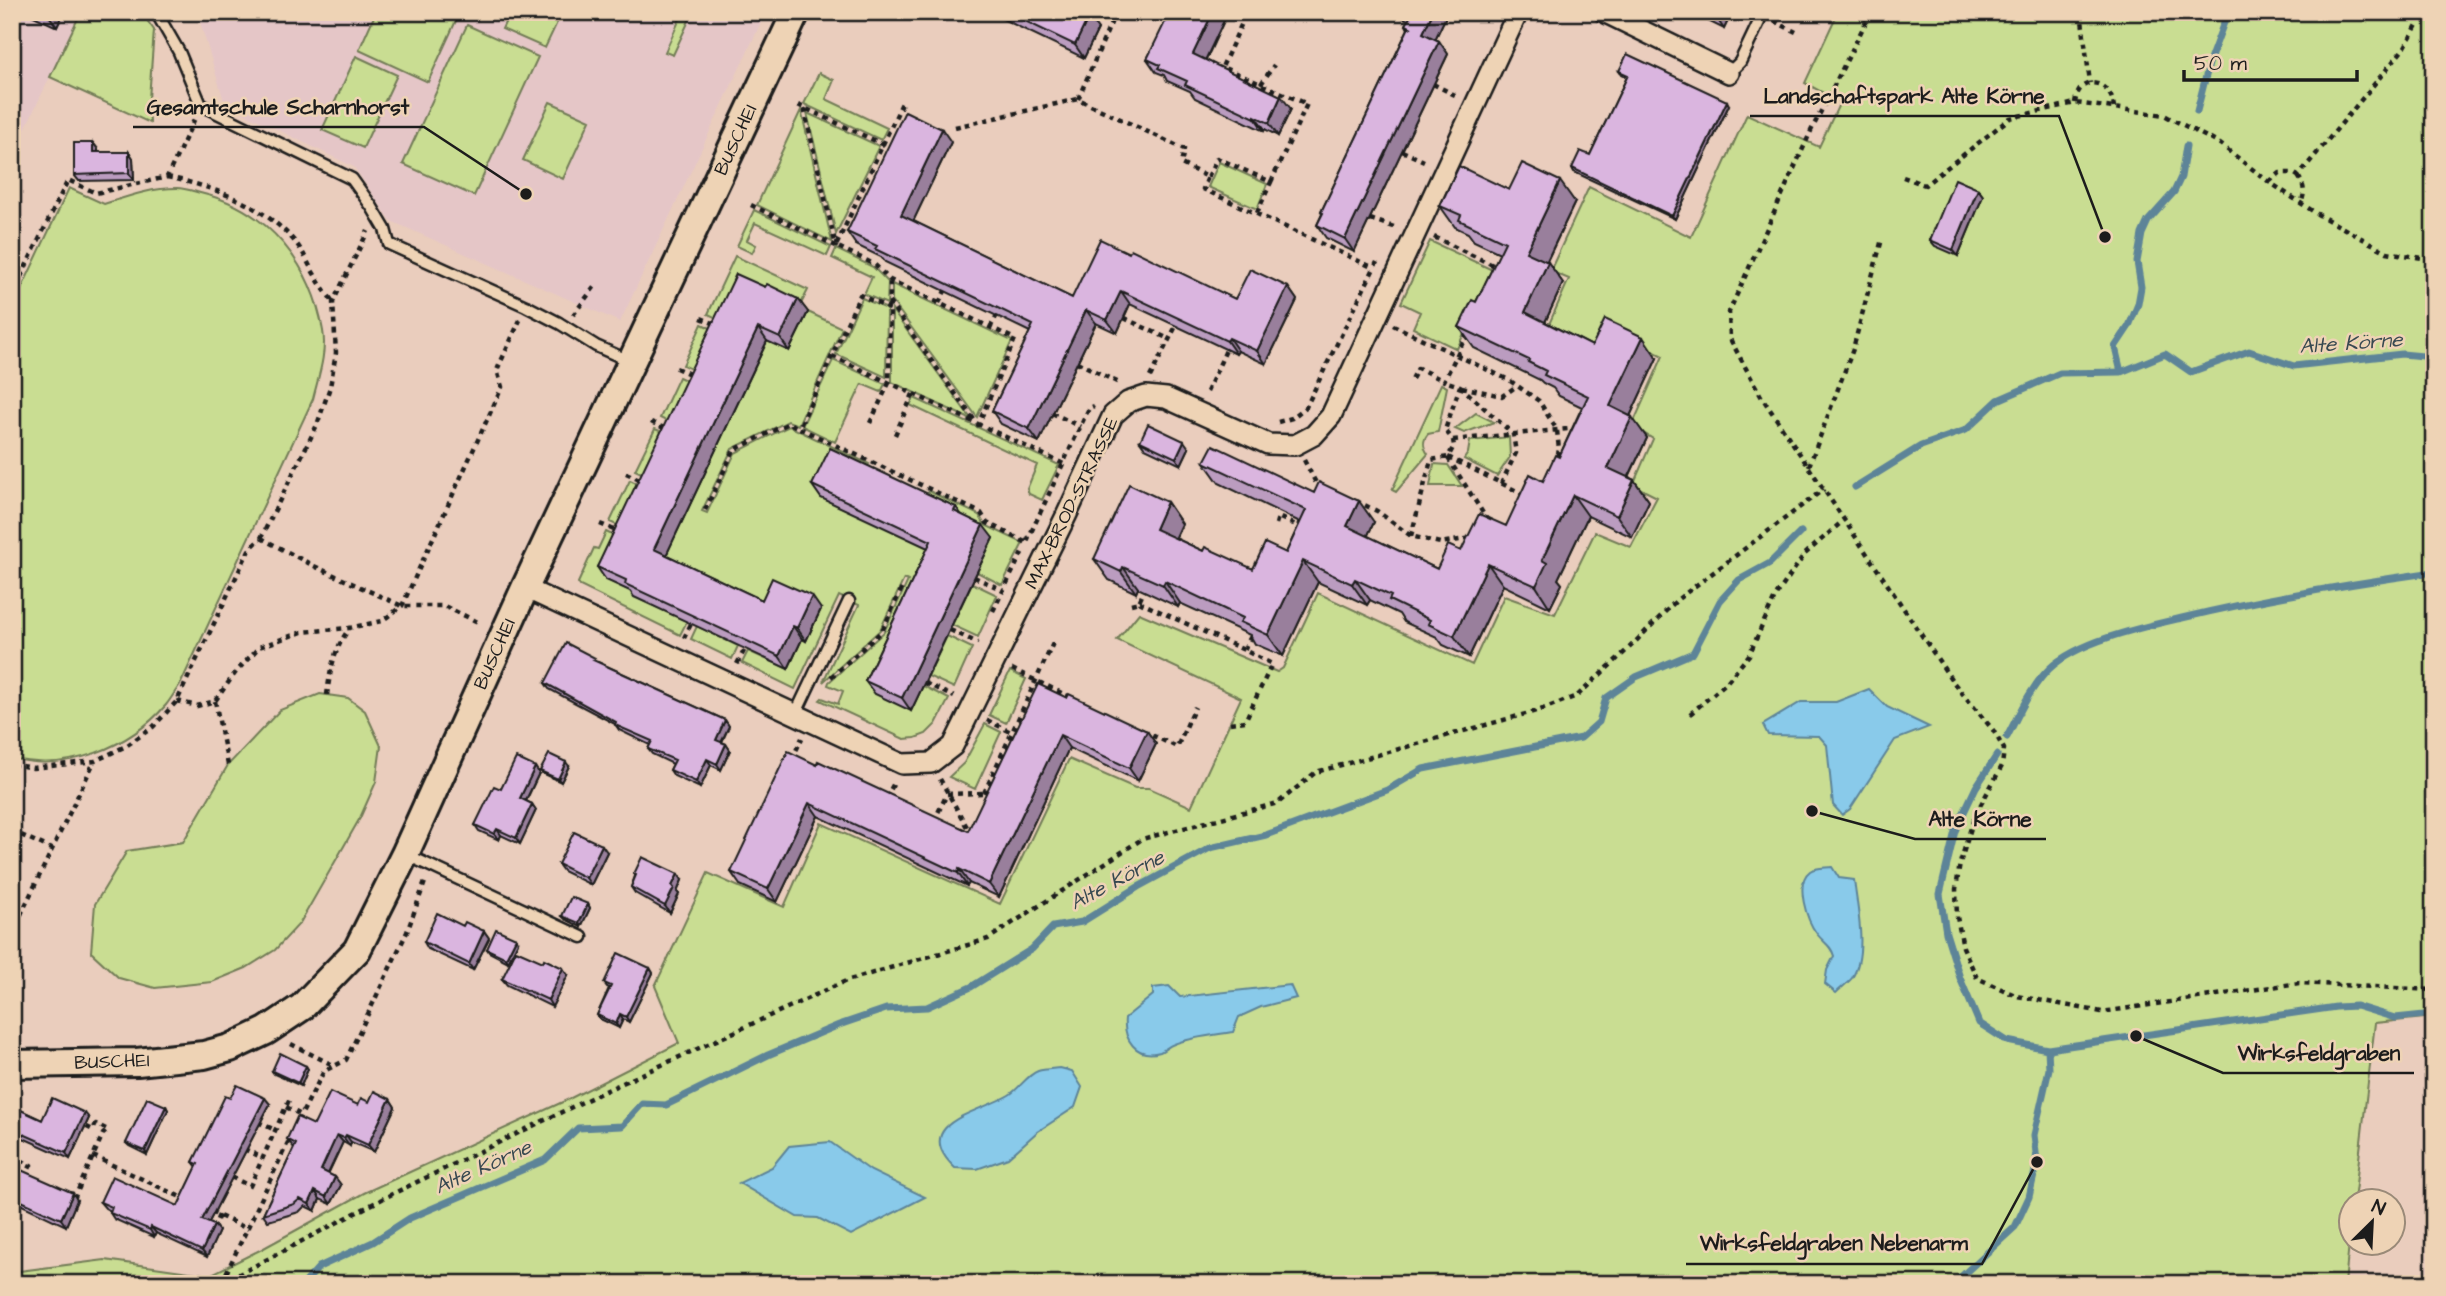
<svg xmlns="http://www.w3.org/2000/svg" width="2446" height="1296" font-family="'Architects Daughter',sans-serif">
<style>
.built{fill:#e5c6c7}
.green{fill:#c9dd92;stroke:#727c57;stroke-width:2}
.water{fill:#89caea;stroke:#5d8498;stroke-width:2}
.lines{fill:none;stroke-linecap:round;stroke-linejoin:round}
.stream{stroke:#5d8498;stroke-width:7}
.lane-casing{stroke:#1c1c1c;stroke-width:15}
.street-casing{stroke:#1c1c1c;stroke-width:24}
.secondary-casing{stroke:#1c1c1c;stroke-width:32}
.path{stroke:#1c1c1c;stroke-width:4.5;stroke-dasharray:5 5;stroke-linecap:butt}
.lane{stroke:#eed3b5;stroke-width:10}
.street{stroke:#eed3b5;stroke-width:19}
.secondary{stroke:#eed3b5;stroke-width:26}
.wall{fill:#bb9cc0;stroke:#1c1c1c;stroke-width:2}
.shaded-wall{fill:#997f9c;stroke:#1c1c1c;stroke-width:2}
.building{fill:#dab5df;stroke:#1c1c1c;stroke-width:2}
.labels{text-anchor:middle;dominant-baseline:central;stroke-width:5;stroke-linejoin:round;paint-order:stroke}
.street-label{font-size:19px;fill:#1c1c1c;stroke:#eed3b5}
.water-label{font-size:21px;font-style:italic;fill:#374850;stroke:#eed3b5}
.leader{fill:none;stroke:#1c1c1c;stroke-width:2.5}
.callout-dot{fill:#1c1c1c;stroke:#eed3b5;stroke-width:2.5}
.callout-label{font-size:21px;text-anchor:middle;font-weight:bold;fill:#1c1c1c;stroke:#eed3b5;stroke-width:5;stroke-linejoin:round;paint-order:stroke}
</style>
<rect width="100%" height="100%" fill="#eacdbd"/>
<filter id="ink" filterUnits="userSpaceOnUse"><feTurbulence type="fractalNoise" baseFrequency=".0143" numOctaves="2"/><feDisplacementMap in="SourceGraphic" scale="14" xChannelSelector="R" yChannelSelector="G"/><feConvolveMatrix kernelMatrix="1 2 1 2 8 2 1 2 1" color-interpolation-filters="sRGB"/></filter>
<g filter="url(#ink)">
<!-- built -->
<path class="built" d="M12,12h69l-69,144z
M197,12h569l-146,310 -229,-101 -37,-54 -129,-63z"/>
<!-- green -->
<path class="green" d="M81,12h60l13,18 -5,69 1,24 -100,-46z
M376,12h84l-32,70 -69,-32z
M510,12h52l-17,36 -43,-19z
M683,12h10l-20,43 -8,-3z
M1838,12h596v1005l-59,6 -21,178 -2,1 -1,21 -6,61h-2333v-12l93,-12 105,15 52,-26 102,-56 203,-93 112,-57 -24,-57 53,-113 76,34 37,-84 179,81 69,-145 66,29h14l42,19 50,-109 -124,-58 22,-27 138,59 6,-4 35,-75 154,72 32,-69 51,18 40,-82 36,15 26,-50 -24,-12 20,-46 -21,-13 31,-70 -43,-21 -16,25 -58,-29 23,-52 -19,-8 39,-84 102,50 56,-123 72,33 21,-45 -35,-19z
M467,25l71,32 -64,139 -71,-32z
M356,56l41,19 -34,73 -41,-18z
M819,73l15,7 -8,19 61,29 -6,12 -77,-36z
M550,102l40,18 -27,59 -40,-19z
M801,110l31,132 -75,-37z
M807,113l72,33 -43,88z
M1219,162l48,22 -10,25 -49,-22z
M69,188l35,16c25,-8 47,-16 73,-16 9,0 18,4 27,6 65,16 108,72 119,137 4,22 -5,47 -10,68l-132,284c-5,7 -10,16 -15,22 -36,42 -100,68 -154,53v-449z
M754,210l77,37 -4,9 -72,-33 -8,17 9,5 -4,8 -15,-7z
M1430,241l69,32 -23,34 -19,42 -44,-21 7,-16 -19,-9z
M836,249l37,18 15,15 -1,22 -23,-10 8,-17 -40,-19z
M735,256l73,34 -9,18 -71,15 -20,-9z
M892,284l120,57 -35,76 -85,-116z
M862,298l25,11 -1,68 -50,-23z
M892,310l80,110 -80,-38z
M808,312l34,16 -44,97 -10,-4 -56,28 -30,62 5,2 28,-60 54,-27 80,38 -5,9 76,81 -17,132 26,13 -13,25 -10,10 -11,4 -11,1 -84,-39 2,-2 16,6 5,-13 -15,-6 1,-3 55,-50 24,-51 -4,-2 -24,51 -57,52 36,-77 -20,-9 -44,93 -53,-26 6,-12 40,18 14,-30 4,2 15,-32 -50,4 -108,-51 104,-221 22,10z
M702,324l21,10 -20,41 -20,-10z
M833,360l52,24 -4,8 -19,-8 -27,58 -33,-16z
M679,377l19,9 -20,41 -18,-9z
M1441,384l6,3 -9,45 -10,2c-6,7 -5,13 0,20l-32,38 -4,-2z
M914,398l145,67 -17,35 -13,-6 -2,-5 10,-24 -127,-60z
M1476,413l18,9 -30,11 -9,-4z
M655,429l19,8 -20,42 -19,-9z
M1509,437l1,20 -13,19 -33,-17 4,-6 2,-12z
M1434,464l14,1 14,21h-32z
M630,480l19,9 -20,42 -19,-9z
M929,491l50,24 6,10 38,18 -21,42 -25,-13 15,-34 -68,-37z
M606,532l19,9 -18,39 28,13 -1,4 53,24 -7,14 -100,-49 -2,-3 16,-35 4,1z
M972,583l25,12 -19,42 -26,-12z
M697,626l41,20 -6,13 -41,-20z
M947,636l25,12 -18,40 -26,-12z
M1010,671l16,8 -20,44 -17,-8z
M320,694l28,4 17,13 16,35 -5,36 -16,36 -60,105 -25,27 -29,18 -34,14 -57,6 -36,-10 -28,-26 4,-48 32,-53 56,-9 45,-77 52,-55z
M985,724l16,8 -26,57 -26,-12 15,-14z"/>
<!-- water -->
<path class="water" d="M1869,689l18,18 42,20 -34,13 -45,69 -8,6 -9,-10 -6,-60 -8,-9 -51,-1 -5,-10 38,-23h35z
M1832,867l7,11 15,2c3,27 14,74 -2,98 -4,5 -11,10 -16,15l-11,-9 2,-14 7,-14c-3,-11 -10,-13 -17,-22 -10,-13 -23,-51 -7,-63 6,-4 15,-3 22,-4z
M1290,985l6,13 -35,9 -22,10 -6,15c-19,3 -41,5 -59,12 -6,2 -9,6 -14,8 -24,7 -37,-13 -35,-34l28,-23v-7l16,-2 11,11z
M1060,1068l12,3 10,16 -7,20 -38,25 -29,26 -31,11 -22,-1c-47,-45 26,-56 54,-73 10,-6 18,-20 29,-24 7,-2 15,-2 22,-3z
M830,1142l41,29 54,26 -74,38 -33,-17 -21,-1 -58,-34 33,-16 17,-21z"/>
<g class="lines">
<!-- stream -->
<path class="stream" d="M2197,111l13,-51 16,-43
M2121,372l-6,-25 14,-21 9,-22 3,-17 -4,-25 5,-28 6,-13 26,-29 7,-15 5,-31
M1855,487l66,-41 45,-16 32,-30 62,-27 61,-1 44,-18 26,18 58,-21 45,15 108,-12 32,3
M2007,737c12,-23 23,-49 42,-68 29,-28 94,-42 133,-51 83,-20 167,-34 252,-46
M1997,755l-21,32 -21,44 -15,63 6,39 14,45 19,45 28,18 41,8 288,-42 20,-1 39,12 39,-4
M304,1284l15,-17 54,-25 37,-24 135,-58 33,-32 44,-2 20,-22 24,1 102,-50 71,-30 47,-16 41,-2 44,-20 61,-38 21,-22 29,-5 56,-35 72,-39 56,-13 121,-45 36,-21 158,-31 18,-16 7,-24 30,-21 57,-24 27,-52 19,-21 31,-17 31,-31
M1953,1284l62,-57 14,-30 8,-35 -3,-27 15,-66 -1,-20"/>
<defs>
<path id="lane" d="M156,12l23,40 22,53 151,74 20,28 13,22 4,15 137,62 33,17 37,23 36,16
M1729,73l11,-11 19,-40
M796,713l53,-112
M405,854l177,83"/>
<path id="street" d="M1604,12l125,61
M525,588l377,176 29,-1 22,-17 113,-230 47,-101 15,-13 18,-6 20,2 102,46 27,1 19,-10 17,-19 187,-404"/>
<path id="secondary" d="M12,1064l125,-2 67,-7 26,-7 36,-17 36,-24 55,-57 48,-96 120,-266 271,-576"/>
</defs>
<!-- lane casing -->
<use href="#lane" class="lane-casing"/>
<!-- street casing -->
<use href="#street" class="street-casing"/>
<!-- secondary casing -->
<use href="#secondary" class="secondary-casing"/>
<!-- path -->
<path class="path" d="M1871,12l-60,119 -82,181 1,27 31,57 192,286 40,48 11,19 -2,17 -27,49 -15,48 -4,26 1,28 6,30 14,31 40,18 85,16 197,-29 135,7
M2081,12l9,71
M1774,21l22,11
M1261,84l13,-19
M1433,84l22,11
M1078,99l33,-76 -23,-11
M2075,103c4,-31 37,-23 39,5
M798,105l95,44
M955,127l123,-28 106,50 -3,15 27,13 -5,12 171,79
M1402,151l22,10
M2298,176c7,10 7,17 3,28
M167,177c48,10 101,29 132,70 6,8 10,19 16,28 5,10 12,18 18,27
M1208,177l9,-19 54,24 36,-78 -85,-37 25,-55
M1903,177l22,8 85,-67 65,-15 39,5 50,7 56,29 49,38 50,33 68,37 47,8
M2269,182l11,-9h13l5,3 107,-129 19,-35
M751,205l85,41 -32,-138
M1257,213l14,-31
M1370,219l24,8
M1434,237l65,31
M12,295l56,-115 28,13 71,-16 28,-59
M889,302l89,123 37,-86 -125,-59 -16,-16 -38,-18 66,-143
M939,303l6,-12
M890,309l-30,-14 -61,133 182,85 6,10 42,21
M573,315l23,-30
M701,318l17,7
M1124,318l45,21
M1393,325l116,55 30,21 18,29 2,20 -3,10
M990,328l7,-13
M832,356l234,109
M1077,362l42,21
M676,368l18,8
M1150,377l26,-51
M1412,379l6,-11 26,13 24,-49
M1460,386l53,48 3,19 -15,31
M1462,387l40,9 15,-10
M1207,392l19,-42
M1052,413l29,14
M651,422l15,7
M1278,422l14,-4 14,-11 71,-145
M870,423l19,-40 1,-103
M895,435l18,-41
M1453,440l125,-12
M1448,457l77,38
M1448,458l40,63
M1304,460l12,23 7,3
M1809,466l44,-117 29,-110
M626,473l18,8
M1356,501l21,10 34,25 29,7 32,-5
M705,510l29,-60 55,-27 10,5
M600,524l19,8
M1276,524l2,-7 20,9 4,-10
M1411,536l20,-76 17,-3 6,-11 -1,-6 -8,-10 15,-44 -16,-5
M261,538l53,28 88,40h42l34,16
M1027,541l62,-133 5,-2
M974,577l29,13
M1139,602l105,48
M1131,604l8,-2 5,-11
M993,611l31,-62
M950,630l28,13
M684,638l7,-14
M737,664l8,-15
M1012,669l58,28
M831,677l51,-46 21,-45
M925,683l29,14
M327,695c3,-24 7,-46 22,-66
M177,701l20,5 18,-5 21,-29 23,-25 43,-15 47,-4 33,-7 20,-15 100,-219 -5,-17 23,-50
M215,701l13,64
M1690,714l36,-31 23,-28 26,-58 30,-43 40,-35
M987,720l26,13
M1230,723l15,-2 27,-57 -28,-14 7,-14
M1143,731l34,16 18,-40
M792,759l10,-21
M12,764l21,4 62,-7 31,-15 27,-19 24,-26 72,-151 12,-12 56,-113 13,-38 6,-34 -3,-51 35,-71
M940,779l32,57
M984,793l70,-152
M886,798l9,-17
M934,821l13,-27 38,-1
M12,831l40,18
M12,933l82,-171
M291,1044l42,21
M286,1107l15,8
M298,1121l26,-50 22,-11 61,-128 18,-50
M258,1122l17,8
M244,1149l19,9
M12,1156l19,9 -6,12
M93,1156l94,44
M231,1177l19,9 39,-86
M74,1199l29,-65 5,-4 -12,-6 -3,6 -8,-4
M211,1212l37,17
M213,1229l6,-14
M222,1282l68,-144
M83,1284h24
M220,1284l164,-86 221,-107 241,-110 142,-42 154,-100 136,-36 38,-31 224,-62 37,-14 50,-46 51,-51 146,-110"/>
<!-- lane -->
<use href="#lane" class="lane"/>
<!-- street -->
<use href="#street" class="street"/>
<!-- secondary -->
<use href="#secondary" class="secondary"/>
</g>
<!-- wall -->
<path class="wall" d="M25,12h39l-7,15z
M988,12h94l16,17 -14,29z
M1173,12h55l-22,48 85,49 -13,27 -13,-7 -1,2 -69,-33 -5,-7 -23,-10 -3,-6 -8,-3 -9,-13z
M1391,12h57l-13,27 4,2 9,13 -94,198 -28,-14 -9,-13 5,-11 -1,-2 87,-183 -2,-4 2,-5z
M1690,12h42l-8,17z
M1619,71l110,34 -54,114 -101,-47 -2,-4 18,-13 37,-78 -6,-3z
M951,142l-38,79 159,77 57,-45 106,46 53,-12 9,13 -31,64 -28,-13 -2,3 -106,-50 -13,29 -21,-10 -57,119 -38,-18 -9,-13 38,-79 -145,-70 -4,-5 -25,-12 -9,-13z
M93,143l5,6v3h31l4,6 1,22 -55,1 -5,-6z
M1978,189l5,7 -25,60 -23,-10 -5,-6z
M1509,190l66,12 -28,59 16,22 -18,39 47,24 65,12 -27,58 17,22 -18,39 5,3 15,21 -17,36 -44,-21 -30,63 4,5 -12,24 -47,-23 -34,72 -26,-12 -6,-8 -33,-15 -5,-8 -29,-14 -3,5 -49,-23 -35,74 -28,-12 -5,-9 -70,-32 -2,4 -40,-19 -2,5 -27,-13 -15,-21 73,-57 15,22 -7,14 28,13 50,18 33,-16 14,-31 -81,-39 -15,-21 170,60 -7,14 70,33 24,-18 45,-25 37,-45 16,-24 23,-50 -23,-11 -6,-8 -10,-5 -3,-3 -66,-32 -15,-21 17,-25 24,-49 -26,-12 -6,-8 -13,-6 -15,-21z
M765,287l33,12 10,13 -19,39 -22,-10 -101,214 96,45 59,9 -15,32 -4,-2 -14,30 -154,-72 -4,-6 -24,-11 -9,-13z
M1140,441l49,7 -8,17 -36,-17z
M812,485l144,22 5,7 32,24 -82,173 -36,-17 -10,-13 63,-133 -107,-50z
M598,662l127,58 4,6 -7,16 4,2 4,6 -9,20 -10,-5 -11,23 -26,-12 -4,-6 3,-6 -21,-10 -4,-5 2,-4 -31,-15 -4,-6 -66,-35 -4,-6z
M1067,698l80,33 9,13 -18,37 -69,-33 -70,149 -30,-14 -2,3 -149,-70 -41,86 -37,-17 -9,-13 86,-107 151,66z
M569,766l-8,16 -18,-8 -3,-3z
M535,767l4,6 -13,28 6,3 4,6 -16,34 -19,-9 -2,5 -20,-9 -4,-6 26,-36z
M607,852l-16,33 -28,-14 -5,-7z
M634,874l48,6 -5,12 2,2 -9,19 -35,-20 -4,-6 4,-11z
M588,904l2,4 -9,19 -16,-8 -3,-3z
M463,926l21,5 5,7 -16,32 -45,-21 -4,-7z
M518,942l-10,20 -19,-10 -2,-3z
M650,968l3,5 -24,49 -6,-3 -4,9 -19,-9 -3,-4 12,-27 -2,-1 -3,-4z
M568,975l-16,32 -45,-22 -5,-6z
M306,1066l2,3 -7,17 -27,-12 -2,-3z
M230,1098l40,6 -61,118 10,9 -12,26 -51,-24 -2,4 -40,-18 -4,-6 1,-2 -6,-3 -5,-6 78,4 19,-39 -4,-5z
M390,1099l5,8 -21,45 -23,-10 -1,4 -7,-4 -15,32 7,3 6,8 -10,19 -11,-5 -5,12 -10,-5 -6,6 -31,9 -5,-7 31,-66 -7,-9 71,-34 11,-3z
M12,1106l30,14 47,-2 -19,41 -58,-26z
M166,1106l2,4 -21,45 -18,-9 -3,-3z
M12,1166l65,34 -11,26 -46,-22 -3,7 -5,-2z"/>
<!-- shaded-wall -->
<path class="shaded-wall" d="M52,12h12l-7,15 -7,-10z
M1213,12h15l-26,55 -9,-13z
M1433,12h15l-16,34 -9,-13z
M1717,12h15l-8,17 -9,-13z
M1089,16l9,13 -14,29 -9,-13z
M1439,41l9,13 -94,198 -9,-13z
M1281,96l10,13 -13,27 -9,-13z
M1727,101l2,4 -54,114 -3,-3z
M1255,116l10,13 -1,2 -9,-13z
M942,129l9,13 -41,86 -9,-13z
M93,143l5,6v10l-5,-7z
M129,152l4,6 1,22 -5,-7z
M1560,181l15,21 -34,71 -15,-21z
M1978,189l5,7 -25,60 -5,-6z
M1548,262l15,21 -23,50 -15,-21z
M1288,287l9,13 -31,64 -9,-13z
M1121,291l9,13 -13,29 -10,-13z
M798,299l10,13 -19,39 -9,-13z
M1086,310l10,13 -57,119 -10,-13z
M758,328l9,13 -104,221 -9,-13z
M1643,337l14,21 -32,69 -15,-21z
M1229,338l9,13 -2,3 -9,-13z
M1632,417l15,21 -24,51 -15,-21z
M1184,441l5,7 -8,17 -5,-7z
M1634,480l15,21 -17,36 -15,-21z
M1573,495l15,21 -30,63 4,5 -12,24 -14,-22 6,-26z
M1359,501l15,21 -12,26 -15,-22z
M1167,502l15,22 -12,26 -15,-21z
M983,525l10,13 -82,173 -9,-13z
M1303,561l15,21 -35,74 -15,-21z
M1488,564l15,21 -34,72 -15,-21z
M1123,567l15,21 -2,5 -15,-21z
M1355,579l15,21 -3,5 -15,-21z
M1165,581l15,22 -2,4 -15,-22z
M812,596l9,13 -15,32 -9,-13z
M793,626l9,13 -14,30 -9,-13z
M725,720l4,6 -9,19 -4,-5z
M1147,731l9,13 -18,37 -9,-13z
M1060,735l9,13 -70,149 -10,-13z
M726,744l4,6 -9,20 -4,-6z
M707,759l4,6 -11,23 -4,-6z
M566,762l3,4 -8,16 -3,-3z
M535,767l4,6 -15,31 -4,-6z
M809,803l9,13 -41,86 -9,-13z
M532,804l4,6 -16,34 -4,-6z
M497,829l4,6 -2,5 -5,-6z
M602,845l5,7 -16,33 -5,-7z
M12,867l7,10 -7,20z
M959,869l10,14 -2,3 -9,-13z
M678,874l4,6 -5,12 2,2 -9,19 -5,-7 7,-20z
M588,904l2,4 -9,19 -2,-4z
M484,931l5,7 -16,32 -4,-6z
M516,938l2,4 -10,20 -2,-4z
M563,968l5,7 -16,32 -4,-7z
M650,968l3,5 -24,49 -3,-5z
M620,1014l3,5 -4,9 -3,-4z
M306,1066l2,3 -7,17 -3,-3z
M265,1098l5,6 -63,122 -5,-6z
M390,1099l5,8 -21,45 -6,-7z
M166,1106l2,4 -21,45 -2,-4z
M85,1113l4,5 -19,41 -4,-6z
M337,1135l6,7 -17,36 -5,-8z
M346,1135l5,7 -1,4 -6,-8z
M335,1177l6,8 -10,19 -5,-7z
M315,1191l5,8 -5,12 -6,-7z
M73,1193l4,7 -11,26 -5,-7z
M15,1198l5,6 -3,7 -5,-6z
M214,1225l5,6 -12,26 -5,-6z
M151,1227l5,6 -2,4 -4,-7z"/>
<!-- building -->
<path class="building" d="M40,12h12l-2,5z
M1006,12h76l7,4 -14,29z
M1173,12h40l-20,42 88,42 -12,27 -14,-7v2l-70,-33 2,-4 -29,-13 2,-3 -13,-6 19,-39 2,1z
M1410,12h23l-10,21 16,8 -94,198 -28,-14 6,-12 -2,-1 66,-139 22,-46 3,1 -6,-3 6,-12z
M1707,12h10l-2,4z
M1627,54l100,47 -55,115 -100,-48 8,-17 10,4 38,-80 -9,-4z
M905,111l37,18 -41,86 171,83 28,-59 29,14 2,-4 104,50 15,-30 38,18 -31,64 -28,-13 -2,3 -106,-50 -14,29 -21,-10 -57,119 -37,-18 41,-86 -158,-76 2,-3 -30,-14z
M74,143h19v9h36v21l-55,2z
M1522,163l38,18 -34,71 22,10 -23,50 67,34 13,-27 38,18 -33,69 22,11 -24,51 26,12 -17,36 -44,-21 -31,65 5,3 -11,23 -48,-22 -34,72 -26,-12 2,-4 -41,-20 2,-4 -36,-17 -3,5 -49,-23 -35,74 -28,-13 3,-4 -78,-37 -2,4 -40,-18 -2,5 -27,-13 35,-75 38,18 -12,27 48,22 2,-4 48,22 12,-26 21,10 20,-43 -102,-48 9,-17 101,48 5,-11 40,19 -12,25 90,43 11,-24 13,6 18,-37 27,12 24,-52 13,7 12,-26 4,2 29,-61 -44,-21 2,-4 -18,-9 1,-2 -70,-33 13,-27 4,2 29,-60 -46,-22 2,-5 -21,-9 19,-40 50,24z
M1955,179l23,10 -25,61 -23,-10z
M736,274l29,13 2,-3 31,15 -18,39 -22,-10 -104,221 108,51 10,-22 40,18 -15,32 -4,-2 -14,30 -154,-72 1,-4 -29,-13z
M1148,424l36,17 -8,17 -36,-17z
M830,448l126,59 -2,4 29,14 -81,173 -37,-17 66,-140 -119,-56z
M566,643l29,15 -2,2 132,60 -9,20 10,4 -9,20 -10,-5 -11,23 -26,-12 5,-10 -27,-11 4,-8 -37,-16 1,-3 -71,-39z
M1038,684l29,14 2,-4 78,37 -18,37 -69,-33 -71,149 -30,-15 -1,4 -149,-70 -41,86 -37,-17 57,-121 29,14 1,-4 150,70z
M549,754l17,8 -8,17 -18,-8z
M516,758l19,9 -15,31 12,6 -16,34 -19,-9 -3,5 -19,-9 19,-39 7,3z
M574,832l28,13 -16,33 -28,-14z
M642,857l36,17 -6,12 2,2 -9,18 -34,-19 5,-12 -2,-1z
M571,897l17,7 -9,19 -17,-7z
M437,913l26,13 2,-4 19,9 -15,33 -45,-22z
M496,929l20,9 -10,20 -19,-9z
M516,950l27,12 1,-3 19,9 -15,32 -46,-21z
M618,953l32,15 -24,49 -6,-3 -4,10 -19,-9 14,-29 -7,-3z
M280,1053l26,13 -8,17 -26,-12z
M237,1085l28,13 -63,122 12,5 -12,26 -51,-24 -1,3 -40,-17 2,-6 -12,-5 12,-26 66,30 20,-42 -5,-2 32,-66 5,2z
M374,1091l16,8 -22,46 -22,-10 -2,3 -7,-3 -16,35 14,7 -9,20 -11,-6 -6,13 -9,-5 -6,5 -31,10 33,-70 -9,-5 10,-22 17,8 16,-33 28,13 3,-7 8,4z
M52,1098l33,15 -19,40 -54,-24v-23l30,14z
M147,1098l19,8 -21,45 -19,-8z
M12,1166l61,27 -12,26 -46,-21 -3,6z"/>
</g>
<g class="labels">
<!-- street labels -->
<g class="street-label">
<text transform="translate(736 140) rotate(-65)">BUSCHEI</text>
<text transform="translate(1072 503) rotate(-64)">MAX-BROD-STRASSE</text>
<text transform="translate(495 654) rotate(-66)">BUSCHEI</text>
<text transform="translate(112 1062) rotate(-2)">BUSCHEI</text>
</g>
<!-- water labels -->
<g class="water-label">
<text transform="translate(2351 343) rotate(-4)">Alte Körne</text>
<text transform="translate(1117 880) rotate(-28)">Alte Körne</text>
<text transform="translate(483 1167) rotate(-24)">Alte Körne</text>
</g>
</g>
<!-- callouts -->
<path class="leader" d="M2105 237L2059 116H1750M526 194L424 127H133M1812 811L1915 839H2046M2136 1036L2223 1073H2414M2037 1162L1982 1264H1686"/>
<g class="callout-dot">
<circle cx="2105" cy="237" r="7"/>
<circle cx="526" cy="194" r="7"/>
<circle cx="1812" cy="811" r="7"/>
<circle cx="2136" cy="1036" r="7"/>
<circle cx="2037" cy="1162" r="7"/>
</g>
<g class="callout-label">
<text x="1904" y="103">Landschaftspark Alte Körne</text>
<text x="278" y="114">Gesamtschule Scharnhorst</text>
<text x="1980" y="826">Alte Körne</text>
<text x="2319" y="1060">Wirksfeldgraben</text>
<text x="1834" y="1250">Wirksfeldgraben Nebenarm</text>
</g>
<!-- margin -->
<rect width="2446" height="1296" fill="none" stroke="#eed3b5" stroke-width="42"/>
<rect x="21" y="21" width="2404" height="1254" fill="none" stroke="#1c1c1c" stroke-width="2.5" filter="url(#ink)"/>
<!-- north arrow -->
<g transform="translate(2372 1222) rotate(24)"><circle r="33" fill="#eed3b5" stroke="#9a8a78" stroke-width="2"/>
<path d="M0-5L12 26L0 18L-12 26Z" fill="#1c1c1c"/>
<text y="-10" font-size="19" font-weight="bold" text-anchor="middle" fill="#1c1c1c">N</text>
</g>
<!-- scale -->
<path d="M2184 70v10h173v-10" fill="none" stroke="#1c1c1c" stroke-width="3.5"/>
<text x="2194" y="70" font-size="21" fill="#1c1c1c" stroke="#eed3b5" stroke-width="5" paint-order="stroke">50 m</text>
</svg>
